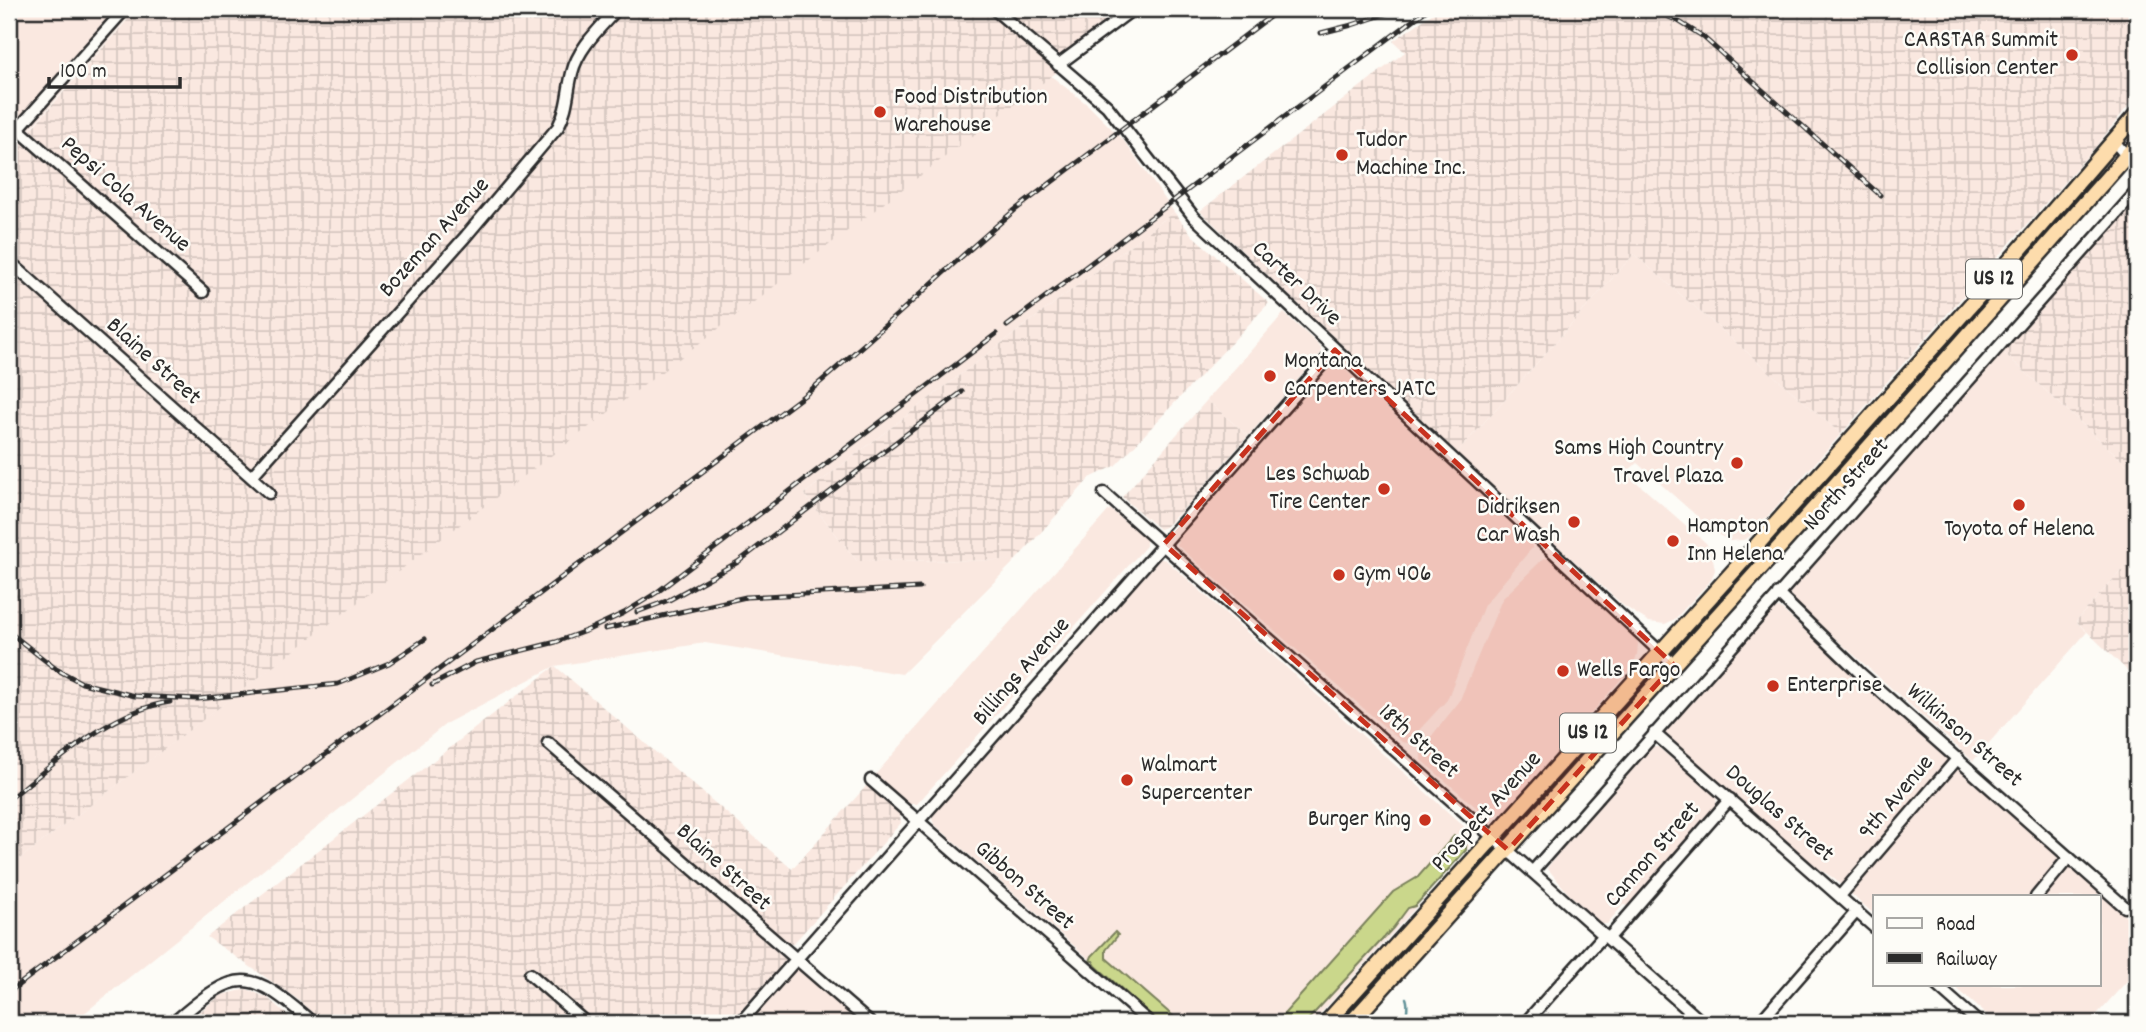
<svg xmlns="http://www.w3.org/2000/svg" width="2146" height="1032" font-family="Dekko,sans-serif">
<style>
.built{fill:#fae8e0}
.industrial{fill:url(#industrial-grid)}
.grass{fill:#cad78b;stroke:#7a815b;stroke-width:2}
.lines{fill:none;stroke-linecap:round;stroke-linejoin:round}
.stream{stroke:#629298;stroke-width:2.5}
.minor-casing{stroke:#2b2b2b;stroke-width:15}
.highway-casing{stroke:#2b2b2b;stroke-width:19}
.minor{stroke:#fdfcf7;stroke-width:10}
.highway{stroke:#fddcac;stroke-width:14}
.rail-casing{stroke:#2b2b2b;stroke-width:5}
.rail{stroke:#fdfcf7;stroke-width:2.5;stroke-dasharray:8;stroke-linecap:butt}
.marked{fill:#c8321e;fill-opacity:0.2;stroke:#c8321e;stroke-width:5;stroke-dasharray:14 9;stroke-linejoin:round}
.poi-dot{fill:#c8321e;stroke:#fdfcf7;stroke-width:2.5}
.labels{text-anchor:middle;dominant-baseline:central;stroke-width:5;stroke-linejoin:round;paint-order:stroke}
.shield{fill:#fdfcf7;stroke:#6a6a68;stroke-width:2}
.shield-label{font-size:23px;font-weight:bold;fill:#2b2b2b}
.poi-label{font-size:24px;fill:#2b2b2b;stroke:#fdfcf7;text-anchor:start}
.street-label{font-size:24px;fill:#2b2b2b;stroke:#fdfcf7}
</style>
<defs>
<pattern id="industrial-grid" width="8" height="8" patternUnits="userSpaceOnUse" patternTransform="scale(1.75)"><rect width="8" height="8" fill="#fae8e0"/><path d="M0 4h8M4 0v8" fill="none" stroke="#d6c7c0"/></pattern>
</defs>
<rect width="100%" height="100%" fill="#fdfcf7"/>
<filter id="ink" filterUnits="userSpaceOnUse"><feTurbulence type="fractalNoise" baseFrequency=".0143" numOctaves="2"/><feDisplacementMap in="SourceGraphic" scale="14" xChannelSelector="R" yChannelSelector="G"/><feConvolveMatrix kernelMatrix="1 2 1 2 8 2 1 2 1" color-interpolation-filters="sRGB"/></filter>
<g filter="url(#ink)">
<!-- built -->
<path class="built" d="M9,9h127l-127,144z
M1050,75l38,30 36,36 50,71 -370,282 53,67 159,-1 -114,114 -197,-31 -150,23 -108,57 -375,300h-63v-156z
M1634,254l207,180 -92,103 -6,3 -13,1 -13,-7 -80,-71 -11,10 80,70 6,10 3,17 -4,10 -36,39 -10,5 -16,-2 -25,-16 -168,-152z
M1284,313l37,34v4l-2,5 -71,80 -41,-36z
M2003,352l134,122v79l-61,68 11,11 -114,129 -182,-162 -1,-6 3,-9z
M1334,363l6,2 191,176 1,7 -48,57 -37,95 -40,43 -5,-1 -225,-197 1,-8z
M1110,509l36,30v7l-229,258h-9l-33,-29z
M1158,558l8,2 303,271 2,9 -3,9 -156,174h-149l-229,-199 -2,-5 1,-7z
M1544,558l8,1 81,74 5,10 -1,13 -7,13 -125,143 -13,4 -8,-2 -63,-54v-11l38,-47 43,-103z
M1780,608l357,318v44l-48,53h-93l-43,-38h146v-88h-224v18l-42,-37 -32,-22 -140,-124 104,-117 7,-6z
M1650,747h8l58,49 1,14 -85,97 -9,-2 -16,19h-6l-32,-30 -22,-26 34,-45 63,-73z
M796,966l67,57h-116z"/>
<!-- industrial -->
<path class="industrial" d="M137,9h1003l-1131,858v-713z
M1439,9h698v86l-40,50 -256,289 -207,-180 -178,200 -256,-243 205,-159 -12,-11z
M2137,200v274l-134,-122z
M1174,212l18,23 77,68 -154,163 -25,12 -74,82 -159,1 -53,-67z
M1207,400l41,36 -57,65 -26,26 -6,2 -37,-32z
M2137,553v127l-61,-59z
M555,666l237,203 75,-84 33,30 1,8 -108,121 -9,-1 -32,-28 -8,7 42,38 -56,63h-406l-27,-24 -90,-62z
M247,989l21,9 28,25h-111l36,-28z"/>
<!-- grass -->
<path class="grass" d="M1454,836l12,7v7l-51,56 -7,2 -15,20 -88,95h-29l117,-131 25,-15z
M1115,932l3,3 -12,15v8l75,65h-21l-64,-57 -3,-5h-3l2,-5z"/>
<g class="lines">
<!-- stream -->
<path class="stream" d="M1406,998c4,9 -2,17 2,25"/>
<defs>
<path id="minor" d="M994,9l113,97 87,111 480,448
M1058,65l75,-56
M18,129l185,163
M9,139l116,-130
M2114,141l23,28
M9,261l260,232
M251,477l215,-241 92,-109c10,-19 9,-34 14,-54 6,-25 28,-45 45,-64
M1104,493l599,530
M1778,594l82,79 265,234
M1654,733l221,195
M548,743l322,280
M871,780l279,243
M1532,872l605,-681
M1840,896l118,-138
M2036,897l33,-40
M1608,939l122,-140
M530,974l56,49
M1936,985l43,38
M173,1023c65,-56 75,-56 140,0
M740,1023l595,-673
M1525,1023l79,-88
M1759,1023l98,-112"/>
<path id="highway" d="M1326,1023l414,-459 276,-310 121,-140
M1351,1023l495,-550 291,-329"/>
</defs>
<!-- minor casing -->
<use href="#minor" class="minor-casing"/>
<!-- highway casing -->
<use href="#highway" class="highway-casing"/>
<!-- minor -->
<use href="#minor" class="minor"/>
<!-- highway -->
<use href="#highway" class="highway"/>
<defs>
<path id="rail" d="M1651,9l27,12 24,15 178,159
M1321,33l31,-8 48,-16
M1007,326l421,-317
M637,612l32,-12 69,-38 224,-170
M605,629l141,-32 174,-9
M9,632l47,37 26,14 53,13 63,3 140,-15 51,-21 36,-24
M432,685l44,-23 80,-20 32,-12 36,-17 32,-20 340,-259
M9,799c47,-36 100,-88 161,-97
M9,992l797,-598c72,-59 138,-124 209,-184l265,-201"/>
</defs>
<!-- rail casing -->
<use href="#rail" class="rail-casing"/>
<!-- rail -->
<use href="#rail" class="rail"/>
</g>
</g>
<!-- marked area -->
<path class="marked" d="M1335,350l339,315 -166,185 -344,-306z"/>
<!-- markers -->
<g class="poi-dot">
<circle cx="2072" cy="55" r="7"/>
<circle cx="880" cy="112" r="7"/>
<circle cx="1342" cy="155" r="7"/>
<circle cx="1270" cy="376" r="7"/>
<circle cx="1737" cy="463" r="7"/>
<circle cx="1384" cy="489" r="7"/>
<circle cx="2019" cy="505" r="7"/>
<circle cx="1574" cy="522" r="7"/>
<circle cx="1673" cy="541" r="7"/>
<circle cx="1339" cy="575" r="7"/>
<circle cx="1563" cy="671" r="7"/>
<circle cx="1773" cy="686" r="7"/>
<circle cx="1127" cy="780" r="7"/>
<circle cx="1425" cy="820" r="7"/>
</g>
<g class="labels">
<!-- shield labels -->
<g class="shield">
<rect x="1966" y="259.5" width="56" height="39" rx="5"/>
<rect x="1560" y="713.5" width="56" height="39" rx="5"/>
</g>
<g class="shield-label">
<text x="1994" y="279">US 12</text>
<text x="1588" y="733">US 12</text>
</g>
<!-- poi labels -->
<g class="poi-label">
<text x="2058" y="41" text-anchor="end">CARSTAR Summit<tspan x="2058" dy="28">Collision Center</tspan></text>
<text x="894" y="98">Food Distribution<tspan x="894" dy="28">Warehouse</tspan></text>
<text x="1356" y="141">Tudor<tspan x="1356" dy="28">Machine Inc.</tspan></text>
<text x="1284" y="362">Montana<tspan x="1284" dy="28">Carpenters JATC</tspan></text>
<text x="1723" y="449" text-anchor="end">Sams High Country<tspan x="1723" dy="28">Travel Plaza</tspan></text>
<text x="1370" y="475" text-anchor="end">Les Schwab<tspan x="1370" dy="28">Tire Center</tspan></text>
<text x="1560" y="508" text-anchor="end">Didriksen<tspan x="1560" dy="28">Car Wash</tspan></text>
<text x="1687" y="527">Hampton<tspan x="1687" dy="28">Inn Helena</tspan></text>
<text x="2019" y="530" text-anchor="middle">Toyota of Helena</text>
<text x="1353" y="575">Gym 406</text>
<text x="1577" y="671">Wells Fargo</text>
<text x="1787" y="686">Enterprise</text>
<text x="1141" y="766">Walmart<tspan x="1141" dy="28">Supercenter</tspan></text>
<text x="1411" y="820" text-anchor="end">Burger King</text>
</g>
<!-- street labels -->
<g class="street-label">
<text transform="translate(125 195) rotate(41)">Pepsi Cola Avenue</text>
<text transform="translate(435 238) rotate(-48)">Bozeman Avenue</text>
<text transform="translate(1296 284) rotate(43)">Carter Drive</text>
<text transform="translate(153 362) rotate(42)">Blaine Street</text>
<text transform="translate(1847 485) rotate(-48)">North Street</text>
<text transform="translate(1022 672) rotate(-49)">Billings Avenue</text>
<text transform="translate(1964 736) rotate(41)">Wilkinson Street</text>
<text transform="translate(1418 742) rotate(42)">18th Street</text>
<text transform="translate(1897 798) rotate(-50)">9th Avenue</text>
<text transform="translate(1487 812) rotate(-48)">Prospect Avenue</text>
<text transform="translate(1779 814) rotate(41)">Douglas Street</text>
<text transform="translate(1653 855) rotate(-49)">Cannon Street</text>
<text transform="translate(723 868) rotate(42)">Blaine Street</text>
<text transform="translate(1024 886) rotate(41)">Gibbon Street</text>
</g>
</g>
<!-- margin -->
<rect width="2146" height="1032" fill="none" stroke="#fdfcf7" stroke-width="35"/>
<rect x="18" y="18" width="2111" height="997" fill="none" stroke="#2b2b2b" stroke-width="2.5" filter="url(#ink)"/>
<!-- legend -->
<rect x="1873" y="895" width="228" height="91" fill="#fdfcf7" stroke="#a9a8a5" stroke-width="2"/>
<rect x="1887" y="918" width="35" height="10" fill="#fdfcf7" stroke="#a9a8a5" stroke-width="2"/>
<text x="1936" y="930" font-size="21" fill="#2b2b2b">Road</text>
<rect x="1887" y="953" width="35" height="10" fill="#2b2b2b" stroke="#a9a8a5" stroke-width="2"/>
<text x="1936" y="965" font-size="21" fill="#2b2b2b">Railway</text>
<!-- scale -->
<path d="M49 77v10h131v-10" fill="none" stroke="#2b2b2b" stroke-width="3.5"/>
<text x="60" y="77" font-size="21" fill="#2b2b2b" stroke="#fdfcf7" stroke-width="5" paint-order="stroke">100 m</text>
</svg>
